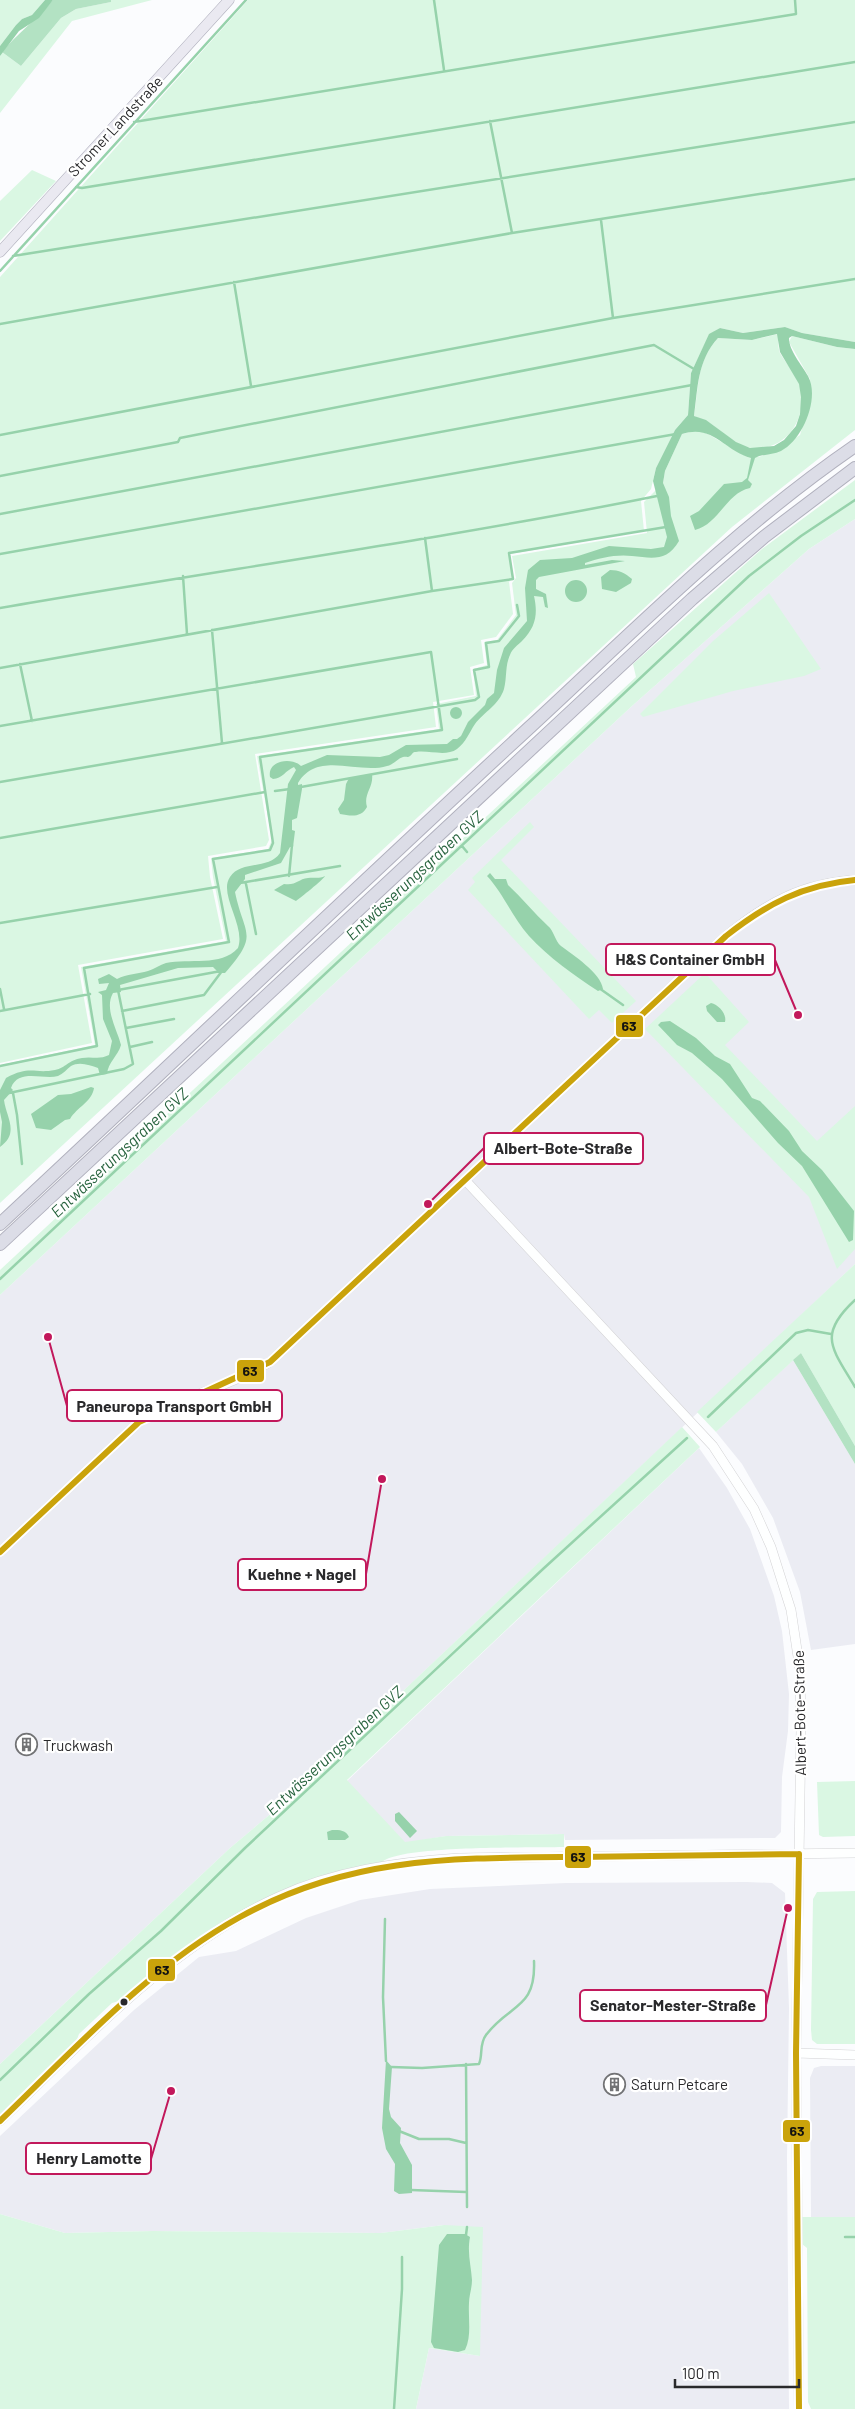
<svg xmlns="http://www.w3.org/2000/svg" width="855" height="2409" font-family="Barlow,sans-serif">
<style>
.built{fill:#ebecf3}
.green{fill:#daf7e3}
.forest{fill:#b3e2c3}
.water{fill:#96d2ab;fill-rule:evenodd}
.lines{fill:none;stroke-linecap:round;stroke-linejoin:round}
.stream{stroke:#96d2ab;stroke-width:2.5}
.minor-casing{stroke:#d3d3d5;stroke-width:10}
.major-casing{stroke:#b0b0bd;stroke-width:11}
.highway-casing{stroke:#b0b0bd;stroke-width:14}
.minor{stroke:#feffff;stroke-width:9}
.major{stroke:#eae9f1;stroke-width:10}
.highway{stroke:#dcdde7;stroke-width:12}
.bus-1-casing{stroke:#fff;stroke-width:10}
.bus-1{stroke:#caa30b;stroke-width:6}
.bus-dot{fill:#29292b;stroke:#fff;stroke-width:2}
.labels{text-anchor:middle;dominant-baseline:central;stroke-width:4.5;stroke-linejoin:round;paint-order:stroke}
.street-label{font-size:15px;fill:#29292b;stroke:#fff}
.poi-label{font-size:15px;fill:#29292b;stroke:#fff;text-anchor:start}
.water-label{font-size:16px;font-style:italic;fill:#27633e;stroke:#fff}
.leader{fill:none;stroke:#c2185b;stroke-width:2}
.callout-dot{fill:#c2185b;stroke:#fff;stroke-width:2}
.callout{fill:#fff;stroke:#c2185b;stroke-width:2}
.callout-label{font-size:16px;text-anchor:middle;font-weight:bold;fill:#29292b}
.line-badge{stroke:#fff;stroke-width:2}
.pale-badge-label{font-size:14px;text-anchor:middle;font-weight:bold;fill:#111}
</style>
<rect width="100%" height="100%" fill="#fbfcfe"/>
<!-- built -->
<path class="built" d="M855,519v745l-563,532 -62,52 -230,216v-769l632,-589 177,-157z
M793,1360l62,104v180l-44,6 -11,-58 -27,-74 -31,-54 -26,-32z
M699,1448l28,40 23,41 24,67 8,35 7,63 -1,37 -6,46 -1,55 -6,6 -210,2 -1,-6 -118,2 -41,7 -58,-62z
M747,1882l25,1 13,10 4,115 -2,150 2,251h-373l13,-61 51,8 -36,-131 -63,8 -228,-2 -88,2 -65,-19v-78l134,-126 65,-53 37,-6 70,-33 54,-18 70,-11 136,-6z
M821,2066h34v151h-44l-1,-139 4,-10z"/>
<!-- green -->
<path class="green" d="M0,0h45l-13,15 -10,4 -6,6 -16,21z
M111,0h41l-80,21 -72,92v-57l2,-4 19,14 40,-48 15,-9 35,-7z
M248,0h607v342l-53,-9 -17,-6 -42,6 -23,-5 -11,7 -18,38 -3,42 -13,15 -19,38 -5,21 -10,12 3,30 -134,23 3,23 -4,5 4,32 -17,23 -15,3 3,23 -14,4 4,28 -41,7 3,25 -181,27 14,86 -3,6 -58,10 2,21 13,62 -145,26 14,78 -92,20v-786z
M32,170l24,11 -56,60v-40z
M778,334c0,6 0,14 2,19 6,11 15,19 19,30 11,33 -12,69 -48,65 -15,-2 -30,-18 -43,-26 -4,-3 -9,-3 -14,-6 5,-29 2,-54 24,-78l34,2z
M792,336l45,11 18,2v81l-123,97 -732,676v-138l95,-20 -14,-78 145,-26 -13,-64 -2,-19 57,-9 4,-9 -1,-6 -14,-78 182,-27 -3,-25 40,-8 -3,-27 14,-4 -3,-23 13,-2 19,-25 -4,-32 4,-5 -4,-22 135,-23 -3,-31 19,-19 2,-12 17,-37 15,-4 11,4 39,23c19,3 38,-13 53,-22l10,-33v-23l-21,-37z
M855,480v39l-46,30 -177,157 -632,589v-25l636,-593 -3,-13 129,-115z
M769,593l52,76 -17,7 -71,15 -90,26 -3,-3 73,-73z
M530,822l4,5 -33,33 135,141 -24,22 -13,-13 -10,9 -121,-129 7,-8 -3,-4z
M705,973l44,49 -24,23 92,96 38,-35v143l-18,20 -28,-72 -164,-168z
M855,1264v182l-54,-93 -85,79 -19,-20z
M682,1427l18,20 -353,333 58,62 41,-6 118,-2v13c-32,1 -162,-2 -182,15 -111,23 -178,66 -263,139l-7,2 -33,31 -3,8 -76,73v-51l230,-216 62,-52z
M855,1781v55l-32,1 -4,-2 -2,-53z
M855,1891v153h-38l-5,-4 -1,-10 2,-131 4,-7z
M0,2214l65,19 88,-2 228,2 63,-8 39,2 -3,129 -51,-8 -13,61h-416z
M802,2217h53v192h-44l-3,-7 -1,-154 -5,-4z"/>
<!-- forest -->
<path class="forest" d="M53,0h58v2l-35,7 -15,9 -40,48 -19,-14c16,-19 35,-33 51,-52z
M801,1353l54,93v18l-62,-104z"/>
<!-- water -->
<path class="water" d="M45,0h8l-14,18 -20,13 -19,25v-10l16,-21 6,-6 10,-4z
M785,327l17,6 53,9v7l-18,-2 -45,-11 -3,2c0,13 13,27 19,38 12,22 -5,64 -27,75 -8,4 -19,3 -26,7l-7,22 4,4 -2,4c-24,5 -31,36 -55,42l-5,-14 9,-5 25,-27 18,-2 5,-4 4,-20c-27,-7 -37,-34 -69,-24l-17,37 -2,12 6,14 2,19 8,25c-12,21 -27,17 -47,15 -16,-2 -32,2 -47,7v2l27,-5 13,1 -86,16 -3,3v9l10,5 2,14 -3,-1 -2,-10 -9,-1c4,18 2,31 -12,45 -4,4 -10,8 -12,14 -5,10 -3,23 -6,34 -5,16 -20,23 -29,35 -6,9 -9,18 -18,25 -11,8 -28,1 -41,3 -4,0 -3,2 -6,4 -3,2 -3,0 -7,1 -6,2 -10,8 -16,9 -29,9 -69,-16 -89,17v2l4,-1v5l-5,29 -5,2v10l3,1 -2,16h-3l-9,16 -36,12v4l-10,13c9,44 25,41 -10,81h-6l-6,-6 -35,1 -58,17 1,7 -8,1c-9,16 4,36 8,52 -3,11 -13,17 -14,29l-7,1 -2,-7c-8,-3 -19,-7 -27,-2 -4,3 -8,8 -13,10 -15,4 -40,-8 -47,12l2,2 -9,10c2,17 16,33 -4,47l2,-25 -2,-10v-22l6,-12c24,-13 28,-4 49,-8 11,-2 13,-10 27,-12 10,-2 17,2 27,-3l3,-14 -9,-22 -1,-24 -4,-3 8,-2 3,-7 -10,1 -1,-5 11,-5 8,5c10,-5 21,-5 31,-8 6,-2 12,-6 18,-8 23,-5 55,4 72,-15 8,-22 -20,-54 -8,-71 11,-17 39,-7 50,-24l8,-69 8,-14 -2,-3c-8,3 -12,12 -21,12l-3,-2c-3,-17 22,-20 31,-11l26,-11 53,2 9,-2 17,-10 41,-1 6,-5h4l4,-3 7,-14 17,-17 2,-6 7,-6 3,-23 7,-22 23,-27 -2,-33 3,-18 12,-10 32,-2 37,-12 42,3 13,-2 3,-10 -14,-56 3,-13 19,-38 13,-15 3,-42 18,-39 11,-6 23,5zM777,334l3,18 19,32 2,13 -1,17 -4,12 -12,14 -10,6 -24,2 -14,-6 -30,-22 -12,-4c4,-28 3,-55 24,-78l34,2z
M610,570c9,0 15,3 22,9l-1,4 -15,9 -14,-3 -1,-12z
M565 591a11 11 0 1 1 22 0a11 11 0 1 1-22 0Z
M450 713a6 6 0 1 1 12 0a6 6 0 1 1-12 0Z
M372,774c2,13 -9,20 -5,33 -6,11 -16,9 -27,7l-2,-5 6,-9 2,-16 3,-6z
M490,873l5,6h11l2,6c14,13 26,28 40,41 6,5 7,15 13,20 12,9 40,27 42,43l-5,2c-23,-15 -50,-34 -69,-55 -16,-18 -26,-43 -42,-60z
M325,876c-2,4 -25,22 -29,25l-22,-11 10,-6c12,2 14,-5 24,-6 7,-1 11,1 17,-2z
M711,1003c8,2 16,11 14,19h-8l-10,-11 -1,-5z
M670,1021l26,17 19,18 15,8 22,34 8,3 29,30 13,20 20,19 32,41 -1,29 -4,2 -47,-76 -24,-23 -56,-64 -30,-26 -15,-8 -19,-20 3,-3z
M91,1087l3,1c-2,14 -17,19 -24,31l-5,1 -14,10 -15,-2 -5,-14 27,-19 13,-1z
M399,1812l18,19 -7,7 -15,-17v-7z
M332,1830c8,0 14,0 17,7l-4,3h-17l-1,-8z
M386,2060l6,7 -3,42 2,8 10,11 -1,15 12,22v28l-13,1 -5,-3 1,-27 -9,-15 -4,-21z
M447,2234h18l5,3c-3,16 1,28 2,43 0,8 -3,16 -3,23 -1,16 3,32 -4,47l-7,2 -24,-4 -3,-6 8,-97z"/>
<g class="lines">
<!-- stream -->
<path class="stream" d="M434,0l10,70
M490,121l22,112
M134,122l662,-108 -1,-14
M76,187l6,1 773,-126
M601,220l12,98
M13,256l842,-134
M0,271l246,-271
M234,282l17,104
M0,324l512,-91 343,-54
M0,435l613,-117 242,-39
M0,476l178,-34 2,-4 474,-93 40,24
M0,514l692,-129
M425,538l7,53
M0,554l676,-120
M183,576l4,58
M0,608c219,-38 439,-68 657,-112
M212,630l10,113
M20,664l12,57
M0,668l432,-77 81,-12 -4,-26 157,-26
M0,726l431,-74 11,78 -182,27 13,86 -3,7 -57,9 16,83 -145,26 13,78 -97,20
M0,782l475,-82 4,-3 -5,-27 15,-3 -3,-24 13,-2 20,-25 -2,-11
M301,787l156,-28
M275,791l15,-2
M0,838l265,-46
M462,846l5,6
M289,876l3,-31
M240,883l100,-17
M246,884l10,50
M0,923l217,-36
M599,988l24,17
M0,989l4,20
M118,990l103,-19
M0,1011l90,-17
M122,1011l82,-16 18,-24
M126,1028l48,-9
M130,1047l22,-5
M9,1093l115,-24 9,-5 -15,-74
M13,1093l4,22 5,49
M0,1279l749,-703 52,-40 54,-36
M855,1300c-38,35 -23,48 0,87
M708,1417l88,-84 12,-3 23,4
M385,1919l-2,78 3,64
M466,2064l1,143
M391,2067l31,1 57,-4c4,-9 0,-20 7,-29 24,-32 50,-25 48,-74
M0,2080l89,-86 72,-63 84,-83 298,-279 144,-131
M399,2131l20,8h30l17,4
M411,2190l55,2
M466,2235l1,-8
M845,2237h10
M394,2409l8,-120v-32"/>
<defs>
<path id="minor" d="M465,1180l248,266 41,63 17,38 20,63 9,60 1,59 -5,324 3,356
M0,1552l139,-130c41,-25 90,-35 131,-60l456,-426c41,-33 76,-53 129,-56
M796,2053l59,2
M0,2121c86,-82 169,-174 278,-224 57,-26 119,-35 181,-39l396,-5"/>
<path id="major" d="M0,252l229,-252"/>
<path id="highway" d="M0,1224c177,-165 352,-333 530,-497 105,-97 207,-200 325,-281
M0,1244l692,-645 72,-62 91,-69"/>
</defs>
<!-- minor casing -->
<use href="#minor" class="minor-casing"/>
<!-- major casing -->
<use href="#major" class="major-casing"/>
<!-- highway casing -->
<use href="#highway" class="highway-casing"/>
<!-- minor -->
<use href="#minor" class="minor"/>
<!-- major -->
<use href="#major" class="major"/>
<!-- highway -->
<use href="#highway" class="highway"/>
<defs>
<path id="bus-1" d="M0,1552l139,-130 131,-60 456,-426c41,-32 76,-51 129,-56
M799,1854l-3,199 3,356
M0,2121c75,-72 148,-153 240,-204 110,-61 214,-59 337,-60 74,-1 148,-2 222,-3"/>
</defs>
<!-- bus-1 casing -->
<use href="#bus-1" class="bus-1-casing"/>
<!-- bus-1 -->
<use href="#bus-1" class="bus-1"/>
</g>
<!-- icons -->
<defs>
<symbol id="building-ring" viewBox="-11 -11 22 22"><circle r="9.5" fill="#fff" stroke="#727375" stroke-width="1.5"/><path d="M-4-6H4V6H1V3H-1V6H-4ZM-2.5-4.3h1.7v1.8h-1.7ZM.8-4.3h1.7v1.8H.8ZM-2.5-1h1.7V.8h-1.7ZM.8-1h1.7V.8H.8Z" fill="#727375"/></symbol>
</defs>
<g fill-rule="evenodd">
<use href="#building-ring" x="14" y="1732" width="25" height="25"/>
<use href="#building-ring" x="602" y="2072" width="25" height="25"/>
</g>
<!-- markers -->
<circle class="bus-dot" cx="124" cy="2002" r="4.5"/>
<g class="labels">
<!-- street labels -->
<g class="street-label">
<text transform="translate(115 126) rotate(-47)">Stromer Landstraße</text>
<text transform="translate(799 1713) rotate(-91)">Albert-Bote-Straße</text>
</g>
<!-- poi labels -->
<g class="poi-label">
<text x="43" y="1745">Truckwash</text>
<text x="631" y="2084">Saturn Petcare</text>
</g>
<!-- water labels -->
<g class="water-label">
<text transform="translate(414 875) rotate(-43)">Entwässerungsgraben GVZ</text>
<text transform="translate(119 1152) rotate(-43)">Entwässerungsgraben GVZ</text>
<text transform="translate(334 1750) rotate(-43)">Entwässerungsgraben GVZ</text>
</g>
</g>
<!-- callouts -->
<path class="leader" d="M798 1015L775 960M428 1204L484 1148M48 1337L67 1406M382 1479L366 1574M788 1908L766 2005M171 2091L151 2159"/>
<g class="callout-dot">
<circle cx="798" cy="1015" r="5"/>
<circle cx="428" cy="1204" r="5"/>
<circle cx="48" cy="1337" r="5"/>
<circle cx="382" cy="1479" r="5"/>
<circle cx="788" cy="1908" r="5"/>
<circle cx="171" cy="2091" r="5"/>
</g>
<g class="callout">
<rect x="606" y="944" width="169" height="31" rx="5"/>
<rect x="484" y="1133" width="159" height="31" rx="5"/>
<rect x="67" y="1390" width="215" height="31" rx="5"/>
<rect x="238" y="1559" width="128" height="31" rx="5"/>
<rect x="580" y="1990" width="186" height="31" rx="5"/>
<rect x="26" y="2143" width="125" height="31" rx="5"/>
</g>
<g class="callout-label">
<text x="690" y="965">H&amp;S Container GmbH</text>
<text x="563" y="1154">Albert-Bote-Straße</text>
<text x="174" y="1412">Paneuropa Transport GmbH</text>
<text x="302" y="1580">Kuehne + Nagel</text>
<text x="673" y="2011">Senator-Mester-Straße</text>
<text x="89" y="2164">Henry Lamotte</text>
</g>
<g class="line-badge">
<rect x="615" y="1014" width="29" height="24" rx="5" fill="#caa30b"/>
<rect x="236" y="1359" width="29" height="24" rx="5" fill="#caa30b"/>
<rect x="564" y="1845" width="28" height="24" rx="5" fill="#caa30b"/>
<rect x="147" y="1958" width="29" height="24" rx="5" fill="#caa30b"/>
<rect x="782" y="2119" width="29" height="24" rx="5" fill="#caa30b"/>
</g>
<g class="pale-badge-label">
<text x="629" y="1031">63</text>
<text x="250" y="1376">63</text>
<text x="578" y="1862">63</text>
<text x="162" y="1975">63</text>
<text x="797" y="2136">63</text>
</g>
<!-- scale -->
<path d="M675 2379v8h124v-8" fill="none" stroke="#29292b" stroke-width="2.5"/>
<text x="682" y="2379" font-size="15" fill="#29292b" stroke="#ffffff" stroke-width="4" paint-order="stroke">100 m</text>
</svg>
